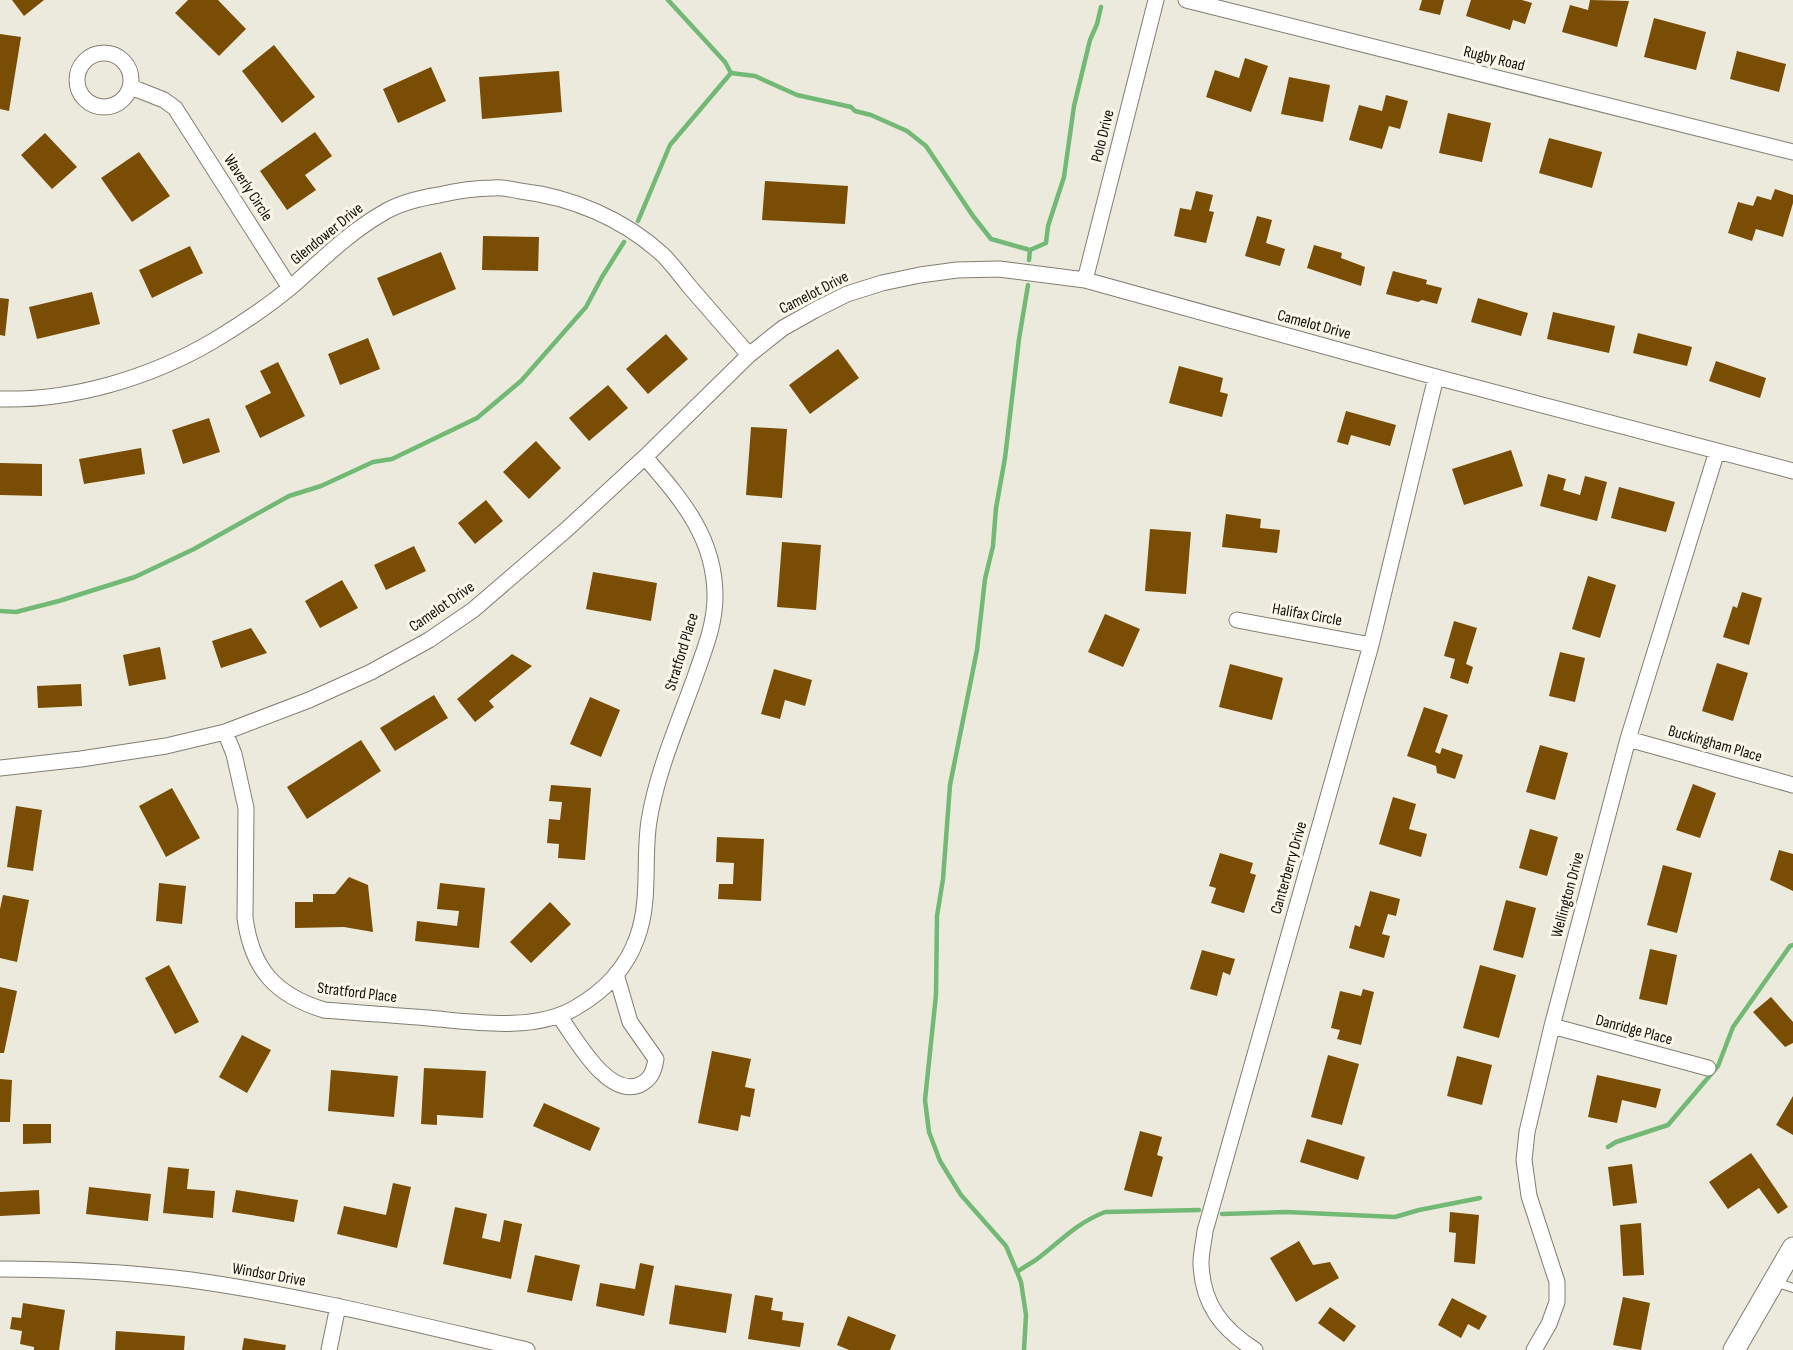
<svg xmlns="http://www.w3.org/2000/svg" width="1793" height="1350" font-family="'Sofia Sans Condensed',sans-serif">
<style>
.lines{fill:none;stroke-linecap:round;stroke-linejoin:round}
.stream{stroke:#72b975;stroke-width:4.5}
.building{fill:#794e04}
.lane-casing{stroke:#807e72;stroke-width:10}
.street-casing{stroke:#807e72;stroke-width:17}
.secondary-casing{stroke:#807e72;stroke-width:23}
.lane{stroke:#fff;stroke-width:8}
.street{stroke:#fff;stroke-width:15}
.secondary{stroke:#fff;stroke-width:21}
.labels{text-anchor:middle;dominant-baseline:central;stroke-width:6;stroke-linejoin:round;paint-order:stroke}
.street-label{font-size:16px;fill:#0f0e0a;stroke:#faf7ea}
</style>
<rect width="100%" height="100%" fill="#eceadd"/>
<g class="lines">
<!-- stream -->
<path class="stream" d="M668,0l57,62 6,11
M731,73l24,3 42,19 54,12 4,4 16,4 36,16 19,15 47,70 18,23 39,11 16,-7 2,-17 16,-49 10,-71 16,-66 7,-16 4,-17
M638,221l32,-76 61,-72
M1029,260l1,-10
M0,611l16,1 43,-11 76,-24 59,-28 95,-53 32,-10 52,-24 19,-3 85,-41 44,-37 65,-74 16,-30 22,-35
M1608,1147l8,-5 52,-17 50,-59 15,-39 57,-81 3,-1
M1222,1214l64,-2 109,5 24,-7 61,-12
M1017,1272c8,-6 17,-10 24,-16 23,-18 36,-33 64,-44l94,-2
M1024,1350l2,-35 -5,-33 -4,-10 -11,-26 -45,-51 -21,-34 -11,-29 -4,-32 11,-105 1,-79 6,-37 7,-94 27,-135 8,-71 8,-33 3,-38 9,-50 14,-119 9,-54"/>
</g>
<!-- building -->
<path class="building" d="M12,0h32l-20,16z
M188,0h30l28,29 -27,27 -44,-43z
M1422,0h22l-4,15 -21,-5z
M1471,0h51l10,3 -7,21 -12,-4 -3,10 -44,-14z
M1590,0l39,1 -12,46 -55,-15 8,-27 18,5z
M1654,18l52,14 -10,38 -52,-13z
M0,34l21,3 -12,74 -9,-2z
M274,45l41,52 -33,26 -40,-52z
M1737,51l49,13 -7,28 -49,-13z
M1245,58l23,8 -17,46 -45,-15 9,-27 24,8z
M431,67l15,34 -48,22 -15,-34z
M559,71l3,41 -80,7 -3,-42z
M1289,77l41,8 -7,37 -42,-8z
M1386,95l22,6 -8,28 -11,-3 -7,23 -33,-9 10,-35 23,6z
M1448,113l43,10 -9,39 -43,-9z
M315,132l17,24 -27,19 11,15 -29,20 -27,-39z
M45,133l32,34 -25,22 -31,-34z
M1549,138l53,14 -10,36 -53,-15z
M139,152l31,44 -38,26 -31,-44z
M765,181l83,5 -3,38 -83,-4z
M1775,189l18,6v8l-10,34 -27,-8 -4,12 -24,-8 10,-31 15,4 4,-10 14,4z
M1196,191l17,4 -4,16 5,1 -8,31 -32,-7 6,-28 11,2z
M1257,216l15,4 -6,23 19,6 -5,17 -35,-10z
M483,236l56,1 -1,34 -56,-1z
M1314,245l28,8 -1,5 24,9 -4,19 -54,-18z
M190,246l13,27 -51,25 -13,-28z
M441,252l15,37 -63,27 -16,-38z
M1393,271l34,9 -1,4 16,4 -5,16 -15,-4 -4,2 -32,-8z
M92,292l8,32 -63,15 -8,-32z
M0,298l9,1 -4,37 -5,-1z
M1478,298l50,15 -7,23 -50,-14z
M1553,312l62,14 -6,27 -62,-14z
M1638,333l54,14 -5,19 -54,-13z
M666,334l22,25 -40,35 -22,-25z
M368,338l12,31 -40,16 -12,-31z
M838,349l21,29 -49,36 -21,-29z
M1716,361l50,17 -6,20 -51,-17z
M278,362l27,54 -45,22 -15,-32 26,-13 -11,-22z
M1179,366l44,12 -3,14 8,2 -6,23 -53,-14z
M608,385l20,23 -39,33 -20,-23z
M1346,411l50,14 -6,21 -39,-11 -3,10 -11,-3z
M209,418l11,34 -37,12 -11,-34z
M751,427l36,2 -5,69 -36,-3z
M536,441l25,27 -32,31 -26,-27z
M141,448l4,26 -61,10 -5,-25z
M1511,450l12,36 -59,19 -12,-36z
M0,463l42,1v32l-42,-1z
M1548,474l18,5 -3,11 17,5 5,-19 22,6 -10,39 -57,-15z
M1619,487l56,15 -9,30 -55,-14z
M486,500l17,21 -28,23 -17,-21z
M1226,514l35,5 -1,9 20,2 -3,23 -55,-6z
M1150,529l41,3 -5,62 -41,-3z
M782,542l39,3 -5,65 -39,-3z
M414,546l12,25 -40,19 -12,-25z
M593,572l64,11 -6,38 -65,-12z
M1588,576l28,9 -16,53 -28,-9z
M342,580l16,28 -38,20 -15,-27z
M1742,592l20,6 -13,47 -26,-8 10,-31 4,2z
M1105,614l35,15 -17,38 -35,-15z
M1454,621l23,7 -11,36 7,3 -5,17 -18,-6 5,-19 -11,-3z
M251,628l16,25 -46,15 -9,-27z
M160,647l6,32 -37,7 -6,-31z
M1560,652l25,6 -10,44 -26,-6z
M512,654l20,12 -43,35 5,6 -19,15 -18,-23z
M1717,663l31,10 -15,48 -31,-10z
M1230,664l53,14 -11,42 -53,-13z
M774,669l38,11 -7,26 -20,-6 -5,19 -19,-5z
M81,684l1,22 -44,2 -1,-22z
M434,695l14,23 -53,33 -15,-23z
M590,697l30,13 -19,47 -31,-13z
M1424,707l24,8 -13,37 5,2 2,-6 21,7 -8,24 -18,-6 -1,-7 -29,-10z
M361,740l20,31 -74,48 -20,-32z
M1540,745l28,8 -13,47 -29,-8z
M1693,784l23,9 -16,45 -24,-8z
M551,785l40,3 -6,72 -27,-2 1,-14 -12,-1 2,-24 11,1 2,-18 -13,-1z
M172,788l28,50 -34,19 -27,-51z
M1393,797l23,7 -7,25 18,5 -6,23 -42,-13z
M16,806l26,4 -9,61 -26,-4z
M1530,829l28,8 -11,39 -28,-8z
M717,837l47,2 -3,62 -43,-2 1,-15h14l1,-21 -18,-1z
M1779,850l14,4v37l-23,-11z
M1220,853l33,10 -3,10 6,2 -12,38 -33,-10 5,-15 -7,-2z
M1663,865l29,8 -15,60 -30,-8z
M349,877l19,8 5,47 -29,-5 -49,1v-26h18v-8h22z
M159,883l27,3 -4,38 -26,-3z
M440,883l45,5 -6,60 -64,-7 2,-20 40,5 2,-15 -22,-2z
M1370,891l30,8 -4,17 -8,-2 -6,20 8,2 -6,22 -35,-10 6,-23 5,2z
M3,895l26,5 -12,62 -17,-4v-49z
M1506,900l30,8 -13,50 -30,-8z
M550,902l21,22 -40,39 -21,-21z
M1650,949l27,6 -10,50 -28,-6z
M1202,950l33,9 -5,16 -7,-3 -6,24 -27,-7z
M169,965l30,57 -24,12 -30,-56z
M1480,965l36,10 -17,63 -36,-10z
M0,987l17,4 -13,62h-4z
M1363,989l11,3 -13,53 -24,-6 3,-9 -9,-2 9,-37 21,5z
M1771,997l22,25v21l-8,4 -32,-35z
M242,1035l29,15 -24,43 -28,-16z
M712,1051l39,8 -6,28 10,2 -5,28 -9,-2 -3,16 -40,-8z
M1328,1055l31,9 -17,61 -31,-8z
M1457,1056l35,9 -10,40 -35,-9z
M424,1068l62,3 -3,47 -46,-3v10l-16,-1z
M331,1070l67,6 -4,41 -66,-6z
M1597,1075l64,14 -5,19 -34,-8 -5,23 -29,-6z
M0,1079l12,1 -2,42h-10z
M1793,1096v39l-17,-10z
M544,1103l56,25 -10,23 -57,-25z
M23,1124h28v19l-28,1z
M1140,1131l22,6 -5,18 6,2 -11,40 -28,-7z
M1307,1139l58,18 -7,23 -58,-18z
M1751,1153l37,54 -10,7 -19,-26 -31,21 -19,-27z
M1632,1164l5,39 -24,3 -5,-39z
M168,1167l21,2 -2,20 28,2 -2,27 -50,-5z
M393,1183l18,4 -14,61 -60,-14 7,-28 42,9z
M89,1187l62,7 -3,27 -62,-7z
M39,1190l1,24 -40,2v-24z
M236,1190l62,10 -4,22 -62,-10z
M455,1207l32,7 -5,24 18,4 4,-22 18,4 -11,55 -68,-15z
M1450,1212l29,3 -4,49 -21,-2 2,-29 -7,-1z
M1641,1223l3,52 -21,1 -3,-51z
M1299,1241l14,24 17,-3 9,16 -43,24 -26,-44z
M535,1255l45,10 -8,36 -45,-9z
M640,1263l14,3 -10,50 -48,-10 4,-23 35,6z
M675,1285l57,9 -6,39 -57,-9z
M755,1295l18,3 -2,12 12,2 -1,8 22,3 -4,24 -52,-8z
M1623,1297l27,6 -9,47 -28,-5z
M1452,1298l35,18 -8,14 -11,-6 -7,14 -23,-13z
M23,1303l42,7 -6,40h-25v-3l-14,-3 2,-13 -12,-2 2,-12 9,1z
M1330,1307l26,19 -12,16 -26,-19z
M848,1316l48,19 -6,15h-41l-12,-5z
M116,1331l69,5 -1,14h-69z
M244,1338l42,7 -1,5h-43z"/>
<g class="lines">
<defs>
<path id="lane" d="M1775,1282l18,6"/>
<path id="street" d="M1186,0l607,152
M77 80a27 27 0 1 1 54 0a27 27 0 1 1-54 0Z
M131,87l33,13 11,8 115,180
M1085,280l71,-280
M0,399c72,2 150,-21 213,-58 27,-16 54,-34 78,-54 30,-26 57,-54 92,-74 16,-10 37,-15 56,-18 17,-4 36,-7 54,-7 8,-1 18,1 27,3 52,6 104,28 143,64 9,9 18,21 26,31 20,23 40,46 60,69
M1237,620l134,25
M225,732l9,22 12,54 -1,110c7,51 30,77 79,92 34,3 69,5 104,8 45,4 106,14 147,-10 28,-16 51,-39 62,-70 14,-38 6,-78 12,-117 8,-50 30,-99 47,-147 9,-26 19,-50 19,-78 0,-59 -34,-97 -70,-139
M1628,739l165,46
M0,768l81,-9 85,-13 59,-14 84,-32 62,-28 58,-32 44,-30 93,-80 79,-73 104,-102 34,-27 32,-18 32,-16 35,-11 38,-8 37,-5 42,-1 86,11 351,97 357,94
M559,1016c16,21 48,82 80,69 12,-5 15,-14 17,-26l-26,-37 -14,-48
M1552,1026l156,42
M0,1269c64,0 128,3 191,11 114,16 224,44 336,70
M329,1350l9,-44
M1255,1350c-33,-21 -53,-46 -54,-87 0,-11 3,-22 4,-32l166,-586 65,-268
M1534,1350l15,-26 8,-22v-20l-28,-86 -5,-36 3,-28 25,-106 76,-287 89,-288"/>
<path id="secondary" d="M1734,1350l59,-102"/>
</defs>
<!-- lane casing -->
<use href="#lane" class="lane-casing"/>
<!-- street casing -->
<use href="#street" class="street-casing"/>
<!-- secondary casing -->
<use href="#secondary" class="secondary-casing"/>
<!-- lane -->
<use href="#lane" class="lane"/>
<!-- street -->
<use href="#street" class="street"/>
<!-- secondary -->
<use href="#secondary" class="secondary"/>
</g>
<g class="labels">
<!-- street labels -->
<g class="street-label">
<text transform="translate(1494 59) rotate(14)">Rugby Road</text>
<text transform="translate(1103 136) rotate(-76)">Polo Drive</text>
<text transform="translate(248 188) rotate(57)">Waverly Circle</text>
<text transform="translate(327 234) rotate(-39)">Glendower Drive</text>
<text transform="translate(814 293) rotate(-27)">Camelot Drive</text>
<text transform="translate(1314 325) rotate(15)">Camelot Drive</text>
<text transform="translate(442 607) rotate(-35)">Camelot Drive</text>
<text transform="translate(1307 615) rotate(10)">Halifax Circle</text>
<text transform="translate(682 652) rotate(-73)">Stratford Place</text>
<text transform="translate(1715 744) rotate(16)">Buckingham Place</text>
<text transform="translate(1289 868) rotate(-74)">Canterberry Drive</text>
<text transform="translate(1568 895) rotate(-75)">Wellington Drive</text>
<text transform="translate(357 993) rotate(7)">Stratford Place</text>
<text transform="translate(1634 1030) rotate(15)">Danridge Place</text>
<text transform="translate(269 1275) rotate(10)">Windsor Drive</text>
</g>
</g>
</svg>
